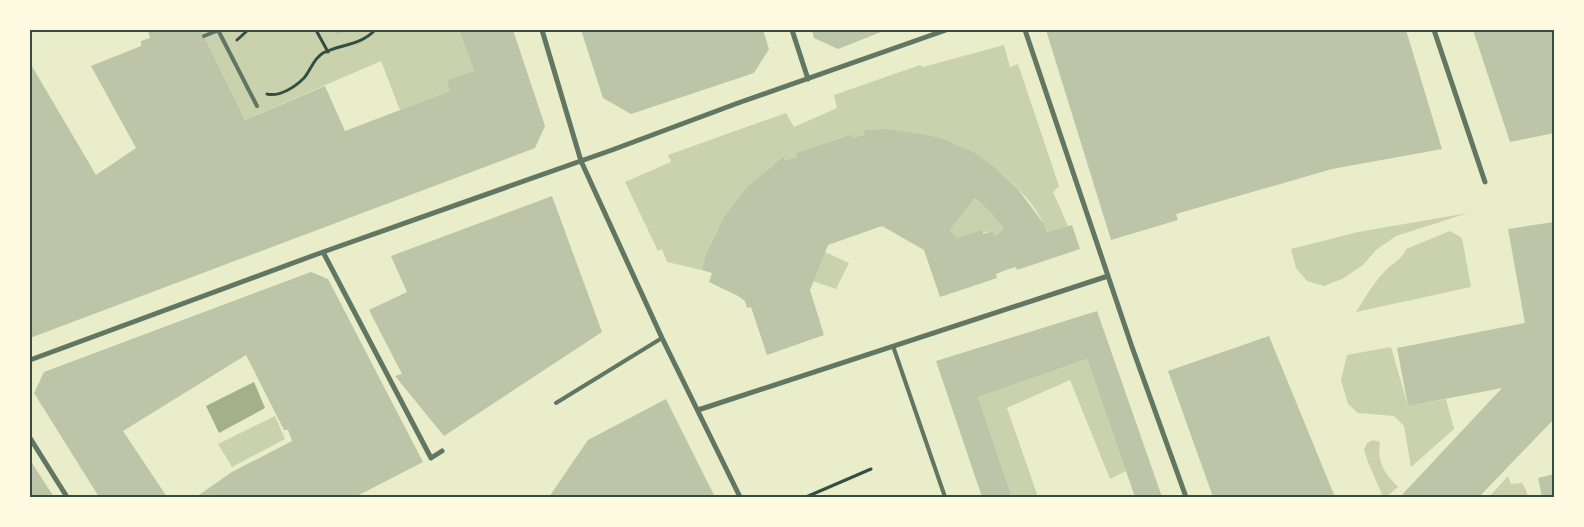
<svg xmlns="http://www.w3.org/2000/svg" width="1584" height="527" font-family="'Source Sans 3',sans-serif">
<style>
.green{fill:#cad2ad}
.water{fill:#a3b18a}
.building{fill:#bcc5a7;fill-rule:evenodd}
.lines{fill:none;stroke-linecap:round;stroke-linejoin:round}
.path{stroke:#344e41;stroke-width:3}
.service{stroke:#617663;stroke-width:4}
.minor{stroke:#617663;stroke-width:5}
.neatline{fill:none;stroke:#344e41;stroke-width:2}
</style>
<rect width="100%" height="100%" fill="#e9edc9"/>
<!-- green -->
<path class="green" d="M201,30h258l15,41 -24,20 -50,19 -19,-49 -136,59z
M1004,45l6,22 8,-3 41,122 -6,6 15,34 -21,6c-6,-18 -21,-36 -35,-49 -44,-41 -88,-55 -147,-53v4l-12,4 -2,-4 -54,19v4l-12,3 -2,-2c-40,28 -69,65 -81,112l-35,-8 -5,-13 -4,2 -33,-69 46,-20 -3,-7 118,-42 8,14 43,-19 -3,-13 86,-30 3,2z
M975,198l17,16 12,15 -9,7 -3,-5 -34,7 -8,-8z
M1468,213l-72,23 -20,14 -13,15 -21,14 -18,7 -17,-5 -11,-13 -5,-19 67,-17z
M1450,231l12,7 9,49 -115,25c9,-14 17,-28 28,-40 8,-9 18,-12 22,-23z
M825,252l24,11 -13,26 -23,-8z
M1391,347l17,59 38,-7 8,30 -43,38 -7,-41 -10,-10 -36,-3 -10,-9 -7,-24 6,-25z
M1087,359l39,112 -16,8 -40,-99 -63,28 31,89h-26l-34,-100z
M275,416l10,23 -53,28 -14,-23z
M1373,440l7,2c-3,22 4,30 18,45l-12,10h-3l-15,-35 -4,-12 3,-7z
M1508,476l3,8 11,-1 4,7 2,7h-39z"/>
<!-- water -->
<path class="water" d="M254,382l11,26 -46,25 -13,-27z"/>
<!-- building -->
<path class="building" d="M152,30h49l44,90 80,-34 20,45 105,-40 -3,-11 27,-9 -15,-41h54l32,96 -10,22 -505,190v-275l66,112 40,-27 -45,-82 50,-20v-5l9,-3 -2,-7z
M335,30h15l-13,5z
M581,30h182l6,19 -15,24 -123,41 -28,-16z
M812,30h74l-48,19 -24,-11z
M1046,30h360l36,119 -110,20 -156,45 2,6 -67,20z
M1473,30h81v103l-44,9z
M887,129l36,5 20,5 32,14 19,14 23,21 27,36 3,8 25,-7 8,24 -63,21 -1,-3 -10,3 -10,4 1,4 -57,19 -16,-47 -42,-24 -54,19 -18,45 14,45 -57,20 -16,-48 -4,1 -2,-7 -7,-5 -29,-14 3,-9 -10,-3 4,-16 18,-37 23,-30 36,-30 2,3 12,-3 -1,-4 56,-19 1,4 12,-4 -1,-4zM975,198l17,16 12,15 -9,7 -2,-5 -10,3 -1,-4 -24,8 -8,-8z
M552,196l50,136 -158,104 -49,-60 7,-2 -33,-64 38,-18 -16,-36z
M1554,222v197l-75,78h-79l102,-109 -94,18 -11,-58 128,-25 -17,-94z
M311,272l17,7 95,183 -68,35h-159l36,-25 60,-31 -4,-11h-4l-38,-75 -123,76 44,66h-68l-65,-104 10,-21z
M1097,311l65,186h-27l-48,-138 -109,38 34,100h-30l-46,-136z
M1269,336l66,161h-122l-45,-126z
M666,399l49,98h-166l39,-57z
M30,460l24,37h-24z
M1554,474v23h-12l-4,-19z"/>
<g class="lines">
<!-- path -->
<path class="path" d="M316,30l12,22
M237,40l11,-10
M267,94c13,3 28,-7 37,-16 6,-7 10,-20 19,-25 17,-9 37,-7 52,-23
M806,497l65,-28"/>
<!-- service -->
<path class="service" d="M218,30l39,76
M204,36l15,-6
M893,346l52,151
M556,403l106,-65"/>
<!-- minor -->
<path class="minor" d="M542,30l39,131 81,177 78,159
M792,30l16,49
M1025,30l107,317 54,150
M1434,30l51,152
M323,252l108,206 11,-7
M30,360l293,-108 289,-102 126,-47 208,-73
M698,410l410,-134
M30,438l37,59"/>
</g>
<!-- border -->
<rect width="1584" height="527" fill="none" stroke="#fefae0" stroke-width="62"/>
<rect x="31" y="31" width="1522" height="465" class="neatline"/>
</svg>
